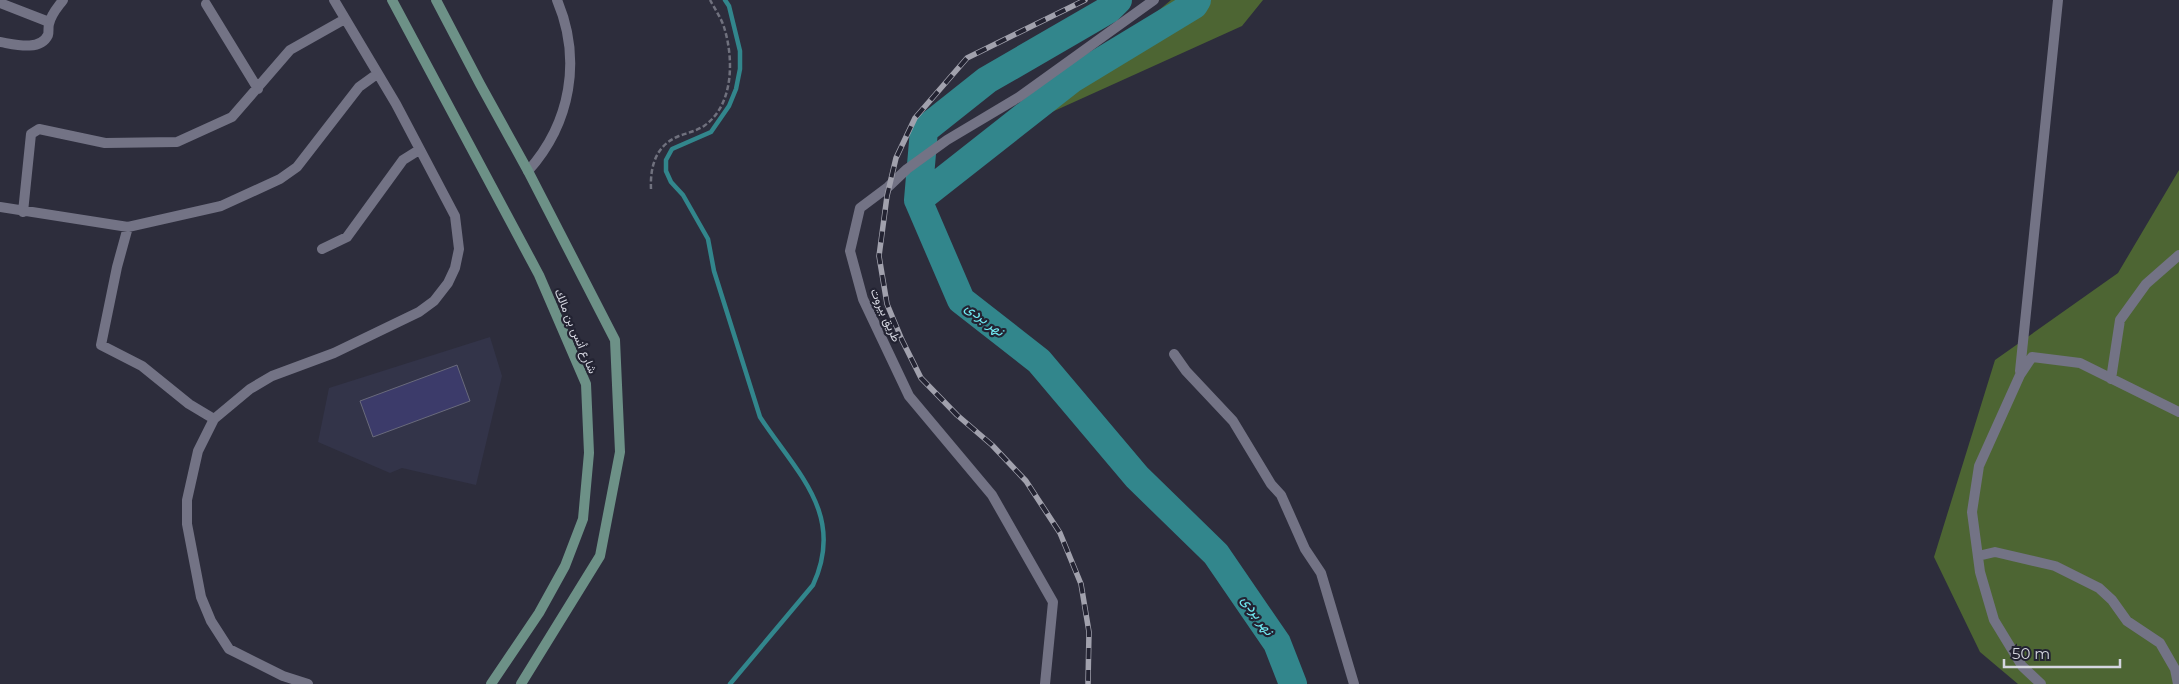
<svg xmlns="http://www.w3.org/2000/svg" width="2179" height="684" font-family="Montserrat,Vazirmatn,sans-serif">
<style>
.built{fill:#333449}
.forest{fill:#4d6533}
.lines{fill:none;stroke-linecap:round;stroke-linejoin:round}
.stream{stroke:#32868c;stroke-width:4.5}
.river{stroke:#32868c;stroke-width:28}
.building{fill:#3c3b6a;stroke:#696a7c}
.path{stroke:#70717e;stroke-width:2.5;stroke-dasharray:5 2.5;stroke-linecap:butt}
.minor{stroke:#737385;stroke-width:10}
.tertiary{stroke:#737385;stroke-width:10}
.secondary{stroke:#6d9187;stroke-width:10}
.rail-casing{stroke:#a1a1ad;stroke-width:5.5}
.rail{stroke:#232332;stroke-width:4;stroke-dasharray:11;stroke-linecap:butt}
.labels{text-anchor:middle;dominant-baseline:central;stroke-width:4.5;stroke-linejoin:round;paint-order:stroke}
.street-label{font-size:12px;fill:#d5d6e0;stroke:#232332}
.water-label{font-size:14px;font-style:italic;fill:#71ebf3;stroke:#232332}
</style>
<rect width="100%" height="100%" fill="#2d2d3c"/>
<!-- built -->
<path class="built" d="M490,337l12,39 -26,109 -74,-17 -12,5 -72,-31 11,-54z"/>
<!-- forest -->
<path class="forest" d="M1171,0h92l-21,26 -243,110 101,-76z
M2179,170v514h-161l-38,-32 -46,-95 61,-197 123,-87z"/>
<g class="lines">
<!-- stream -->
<path class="stream" d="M725,0l4,6 11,45v18l-4,20 -7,17 -18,26 -39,17 -6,11v11l5,11 12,13 25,44 6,32 46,146c36,55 86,97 53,168l-83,99"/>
<!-- river -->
<path class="river" d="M1197,0l-3,5 -122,74 -154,121 43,100 78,61 98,116 79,77 61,89 16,41
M918,200l6,-70 63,-50 121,-70 10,-10"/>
</g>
<!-- building -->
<path class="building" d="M457,365l13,36 -97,36 -13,-36z"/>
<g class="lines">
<!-- path -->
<path class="path" d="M651,189c-1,-23 5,-44 28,-53 8,-3 17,-5 25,-10 30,-21 30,-67 20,-99 -3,-9 -9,-18 -14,-27"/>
<!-- minor -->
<path class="minor" d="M0,3l49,19
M206,4l52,85
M0,42c13,2 40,10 48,-7 1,-3 0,-8 1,-11 2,-10 9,-17 14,-24
M528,171c43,-48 54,-112 29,-171
M0,207l128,20 93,-21 59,-27 17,-12 62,-80 18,-13
M23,212l8,-78 8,-5 66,14 72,-1 55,-25 58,-67 55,-31
M128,227l-11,40 -16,78 41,21 47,38 25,15
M322,249l25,-12 56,-77 16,-10
M1174,354l12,17 47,50 38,63 10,11 24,54 16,24 33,111
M2020,371l38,-371
M2111,379l9,-59 26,-36 33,-29
M1978,556l17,-4 60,14 44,22 13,12 15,21 33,22 15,26 3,15
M308,684l-25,-8 -54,-27 -18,-28 -10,-24 -14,-73v-24l11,-49 16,-32 36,-30 22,-13 62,-23 85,-41 15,-11 14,-18 7,-15 4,-19 -4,-33 -59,-112 -62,-104
M2041,684l-19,-18 -28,-46 -14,-48 -8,-60 7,-46 41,-91 12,-18 48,6 99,49"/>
<!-- tertiary -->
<path class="tertiary" d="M1045,684l8,-82 -61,-107 -83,-99 -46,-97 -13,-48 10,-43 28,-21 19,-18 40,-29 72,-43 135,-97"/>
<!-- secondary -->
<path class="secondary" d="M392,0l147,275 47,109 3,69 -6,66 -18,47 -26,47 -48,71
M436,0l44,84 48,87 87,169 5,112 -20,104 -79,128"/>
<defs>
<path id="rail" d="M1085,0l-118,58 -52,60 -19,40 -9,38 -8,60 8,48 15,36 19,38 36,37 35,30 34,36 34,52 21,51 8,48 -1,52"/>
</defs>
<!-- rail casing -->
<use href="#rail" class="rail-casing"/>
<!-- rail -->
<use href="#rail" class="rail"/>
</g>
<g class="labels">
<!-- street labels -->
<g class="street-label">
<text transform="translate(886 315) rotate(66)">طريق بيروت</text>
<text transform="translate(576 331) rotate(67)">شارع أنس بن مالك</text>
</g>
<!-- water labels -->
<g class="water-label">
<text transform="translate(985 319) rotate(38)">نهر بردى</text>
<text transform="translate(1258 615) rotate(55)">نهر بردى</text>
</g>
</g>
<!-- scale -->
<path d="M2004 659v8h116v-8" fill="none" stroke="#d5d6e0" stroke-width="2.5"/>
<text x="2012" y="659" font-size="15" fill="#d5d6e0" stroke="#232332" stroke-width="4" paint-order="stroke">50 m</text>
</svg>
